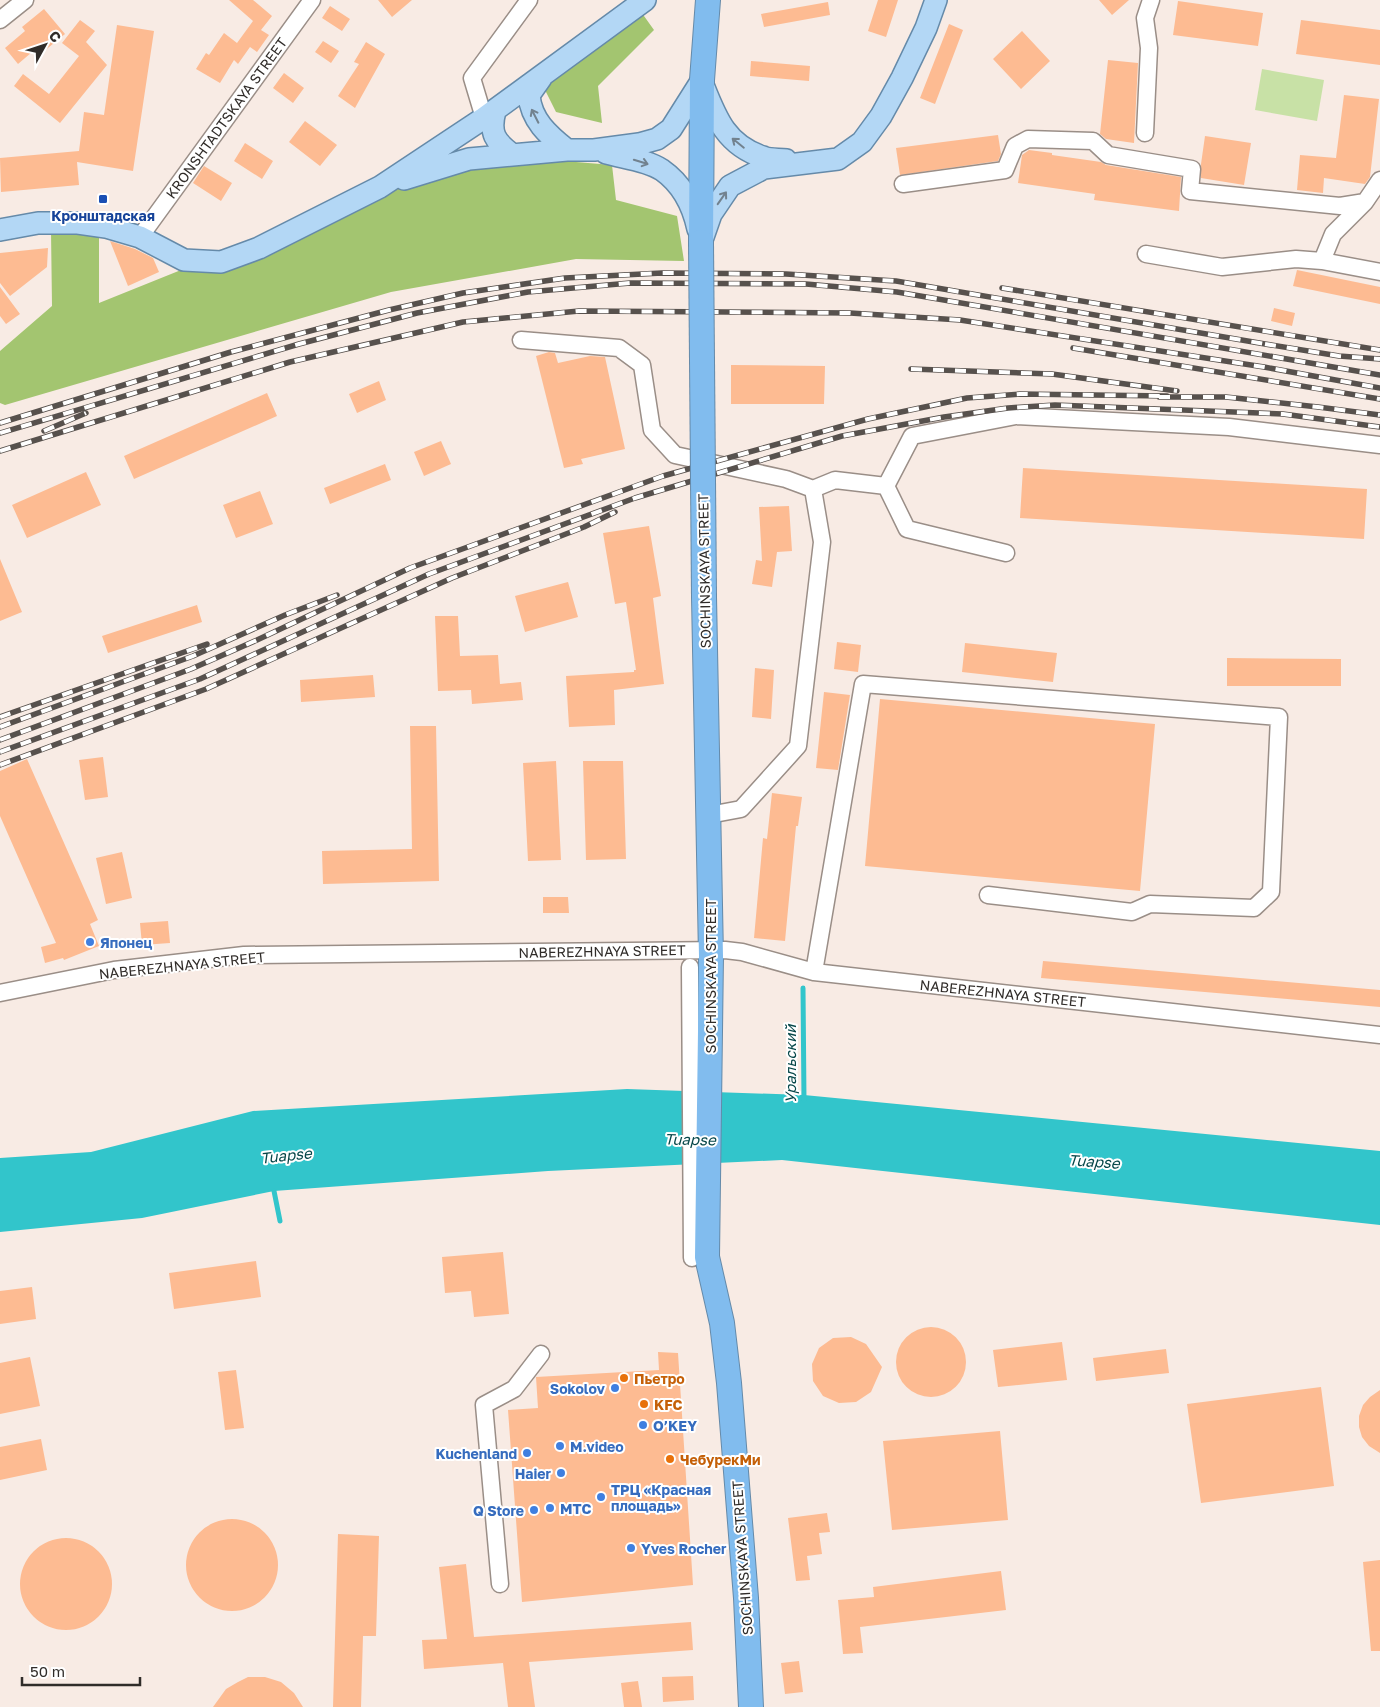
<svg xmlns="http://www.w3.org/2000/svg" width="1380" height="1707" font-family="'Golos Text',sans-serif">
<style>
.green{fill:#c8e1a6}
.forest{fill:#a3c570}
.water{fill:#32c5cb}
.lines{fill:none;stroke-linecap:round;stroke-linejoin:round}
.stream{stroke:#32c5cb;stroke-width:5}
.building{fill:#fdbb92}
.minor-casing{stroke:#9a8e87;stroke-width:19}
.major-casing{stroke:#658aa9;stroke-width:24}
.highway-casing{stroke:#658aa9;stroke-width:26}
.minor{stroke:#fff;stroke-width:16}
.major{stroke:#b3d7f5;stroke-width:21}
.highway{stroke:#81bcee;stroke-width:24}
.rail-casing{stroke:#57514d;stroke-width:5.5}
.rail{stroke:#fff;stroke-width:4;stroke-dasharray:11;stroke-linecap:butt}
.highway-bridge-casing{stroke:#658aa9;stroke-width:26;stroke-linecap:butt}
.highway-bridge{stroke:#81bcee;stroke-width:24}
.oneway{stroke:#72828f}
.transit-dot{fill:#1a4fb4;stroke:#fff;stroke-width:2}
.shop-dot{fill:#3f7fe0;stroke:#fff;stroke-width:2}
.food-dot{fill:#e8710a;stroke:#fff;stroke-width:2}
.labels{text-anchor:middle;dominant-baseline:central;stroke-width:4;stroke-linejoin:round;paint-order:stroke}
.street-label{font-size:14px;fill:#302c29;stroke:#fff}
.transit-label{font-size:14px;font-weight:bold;fill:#164399;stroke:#fff}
.shop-label{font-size:14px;font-weight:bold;fill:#366cbe;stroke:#fff;text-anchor:start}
.food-label{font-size:14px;font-weight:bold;fill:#c56008;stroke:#fff;text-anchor:start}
.water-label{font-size:15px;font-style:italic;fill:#064749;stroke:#fff}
</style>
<rect width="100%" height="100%" fill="#f8ebe4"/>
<!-- green -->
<path class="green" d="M1262,69l62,11 -7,41 -62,-11z"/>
<!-- forest -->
<path class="forest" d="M639,9l15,21 -56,56 4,37 -46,-11 -13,-26z
M552,160l60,5 4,35 61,16 7,45 -108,-2 -185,33 -386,113 -5,-2v-52l52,-45 -1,-76 48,4v69l82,-33 202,-76 90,-29z"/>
<!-- water -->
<path class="water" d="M627,1089l177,6 576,56v74l-598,-65 -234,11 -274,20 -132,27 -142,14v-74l91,-6 162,-41z"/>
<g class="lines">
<!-- stream -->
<path class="stream" d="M803,988l1,112
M274,1191l6,30"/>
</g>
<!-- building -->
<path class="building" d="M229,0h24l19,16 -11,14 8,5 -12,17 -7,-5 -12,17 -4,-4 -14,23 -24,-14 10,-16 3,2 15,-22 13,10 16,-22z
M378,0h34l-20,17z
M878,0h20l-12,37 -18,-6z
M1099,0h30l-17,15z
M1178,1l85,12 -5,33 -85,-11z
M828,2l2,13 -66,12 -3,-13z
M330,6l20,13 -8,12 -20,-13z
M44,9l21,25 -22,18 -5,-5 -20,17 -13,-16 20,-17 -3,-4z
M80,20l15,11 -9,11 21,23 -47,58 -46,-37 9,-12 26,20 30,-38 -17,-13z
M1301,20l79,10v35l-84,-11z
M949,24l14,6 -28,74 -15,-6z
M117,25l37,6 -21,140 -56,-9 2,23 -78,7 -1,-34 79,-7 5,-39 20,3z
M1022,31l28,30 -29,28 -28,-30z
M323,41l16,10 -8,12 -16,-11z
M366,42l19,12 -30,54 -17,-12 21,-32 -5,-2z
M1108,60l30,3 -4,80 -28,-4 -6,-5z
M751,61l59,5 -1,15 -59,-5z
M284,73l20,15 -11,15 -20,-15z
M1344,95l35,4 -9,78 -5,7 -41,-6 -1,15 -26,-3 3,-35 36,3z
M305,121l32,24 -17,21 -31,-24z
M998,135l3,19 -3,7 -98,14 -4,-27z
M1205,136l46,7 -7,42 -43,-7v-14z
M245,143l28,18 -11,18 -28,-18z
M1029,150l23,3v2l49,7 5,3 75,12 -2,34 -85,-11 1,-6 -77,-11 4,-28z
M204,166l28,17 -11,18 -28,-18z
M110,241l25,8 18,9 6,14 -31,14z
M48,248l-1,19 -37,29 -10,-13v-30z
M1297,270l83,17v17l-87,-18z
M0,287l20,27 -14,10 -6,-8z
M1274,308l21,5 -3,13 -21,-5z
M549,352l6,1 3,10 32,-7 15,1 20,92 -44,10 2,5 -19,4 -28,-112z
M731,365l94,1 -1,38h-93z
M379,381l7,19 -29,13 -8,-19z
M267,393l10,23 -143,63 -10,-23z
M441,441l10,23 -27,12 -10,-24z
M385,464l6,16 -61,24 -6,-16z
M1023,468l344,21 -3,50 -344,-21z
M86,472l15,33 -74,33 -15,-33z
M260,491l13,33 -37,14 -13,-33z
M789,506l3,45 -15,1 -5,35 -20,-3 4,-24 6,1 -3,-54z
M649,526l12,70 -8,2 11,86 -50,6 1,35 -46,2 -3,-51 68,-4v-2h2l-10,-68 -11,2 -12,-71z
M0,559l22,53 -22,9z
M568,582l10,35 -53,15 -10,-36z
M197,605l5,17 -94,31 -6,-17z
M435,616h23l2,40 38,-1 2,29 21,-2 2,18 -51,4 -1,-14 -33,1z
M837,642l24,3 -3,27 -24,-3z
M965,643l92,10 -4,29 -91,-10z
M1227,658l114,1v27h-114z
M755,668l19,2 -3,49 -19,-2z
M373,675l2,22 -74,5 -1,-22z
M824,692l26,3 -12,75 -22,-2z
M880,699l275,25 -15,167 -275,-25z
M410,726h26l3,155 -116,3 -1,-33 90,-2z
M103,757l5,40 -23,3 -6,-40z
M27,759l71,161 -8,4 9,22 -35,14 -1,-2 -18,5 -4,-16 15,-4 -56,-127v-45z
M556,761l5,99 -33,1 -5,-98z
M583,761h40l3,98 -40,1z
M772,793l30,4 -4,29h-2l-11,115 -31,-3 9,-100 4,1z
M122,852l10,46 -26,6 -10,-46z
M543,897h25l1,16h-26z
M168,921l2,22 -28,2 -2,-22z
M1043,961l337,29v17l-339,-29z
M503,1252l6,62 -35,3 -3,-26 -26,2 -3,-36z
M256,1261l5,36 -87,12 -5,-36z
M32,1287l4,32 -36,5v-33z
M896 1362a35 35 0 1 1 70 0a35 35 0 1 1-70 0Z
M851,1337l15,7 16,23 -11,25 -15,10 -17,1 -16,-7 -10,-15 -1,-17 7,-16 14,-10z
M1062,1342l5,38 -69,7 -5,-37z
M1166,1349l3,24 -73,8 -3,-23z
M658,1352l20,1 15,232 -171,17 -14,-192 30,-2 -2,-31 123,-7z
M30,1357l10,49 -40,8v-51z
M236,1370l8,58 -19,2 -7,-58z
M1321,1387l13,99 -133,17 -14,-99z
M1380,1390v63l-11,-7 -7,-9 -3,-10v-11l4,-11 7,-8z
M1000,1431l8,89 -116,10 -9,-89z
M41,1439l6,31 -47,10v-33z
M827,1513l3,19 -11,1 3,21 -15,2 3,24 -14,1 -8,-63z
M186 1565a46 46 0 1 1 92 0a46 46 0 1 1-92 0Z
M338,1534l41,2 -3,100h-13l-2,71h-28z
M20 1584a46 46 0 1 1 92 0a46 46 0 1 1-92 0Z
M1380,1560v91h-9l-8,-89z
M466,1564l8,73 217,-15 2,28 -164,12 6,45h-27l-5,-44 -79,6 -2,-29 25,-1 -8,-72z
M1001,1571l5,39 -146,17 3,26 -20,1 -5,-54 36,-3 -1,-10z
M799,1661l4,31 -18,2 -4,-31z
M693,1676l1,24 -31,2 -1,-25z
M248,1677h17l16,5 13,11 9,14h-90l13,-18 12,-7z
M638,1681l4,26h-18l-3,-24z"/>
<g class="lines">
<defs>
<path id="minor" d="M0,20l25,-20
M484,118l-12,-40 57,-78
M1145,133l4,-85 -4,-30 6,-18
M903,184l102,-14 10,-24 13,-7 65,2 15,14 84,14 -2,22 150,15 25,-4
M140,237l172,-237
M1146,254l76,13 74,-8 26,2 58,11
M1322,261l11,-27 32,-32 15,-22
M521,340l98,8 23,17 10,65 23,25 111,24 27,10 9,53 -24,204 -57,63 -32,6
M886,486l21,43 99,24
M813,489l22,-9 51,6 26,-50 104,-20 213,11 151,18
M690,967l2,291
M814,972l49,-288 416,33 -8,175 -17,16 -104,-4 -18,8 -144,-17
M0,993l114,-23 130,-15 481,-5 17,2 72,20 566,63
M500,1584l-16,-179 30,-16 27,-35"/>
<path id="major" d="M541,78l-12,17c2,25 19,40 38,55
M703,85c13,33 23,60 60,72 6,3 16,2 23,3
M495,111c-6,22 0,31 18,44
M606,153c18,5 41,7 56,17 20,14 31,36 36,59
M404,179l65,-20 98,-9h27l45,-6 18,-5 14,-10 31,-49
M0,230l38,-7h40l28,4 34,10 44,23 37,2 38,-14 121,-61 104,-69 161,-118
M703,237l8,-23 19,-28 34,-18 74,-9 24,-17 19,-26 21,-38 24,-50 10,-28"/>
<path id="highway" d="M701,242l1,-162 6,-80
M704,597l7,359 -4,301 15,66 7,60 17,215 5,109"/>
</defs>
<!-- minor casing -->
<use href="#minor" class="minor-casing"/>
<!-- major casing -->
<use href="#major" class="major-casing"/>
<!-- highway casing -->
<use href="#highway" class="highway-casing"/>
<!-- minor -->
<use href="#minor" class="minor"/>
<!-- major -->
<use href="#major" class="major"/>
<!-- highway -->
<use href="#highway" class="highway"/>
<defs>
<path id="rail" d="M1002,288l378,62
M1265,344l74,12 41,3
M1073,348l307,51
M911,369l141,5 125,17
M1159,397h67l92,10 62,8
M0,423l231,-71 158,-42 74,-17 102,-15 97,-5 124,1 110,7 375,64
M44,431l42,-18
M0,433l299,-89 118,-31 111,-21 102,-9 176,1 91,8 483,83
M0,451l290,-89 173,-40 116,-11 271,2 110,7 304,47 116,21
M0,717l207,-73
M0,727l193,-71 92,-41 52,-20
M0,740l191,-71 66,-29 153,-72 253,-92 205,-57 99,-21 53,-4 147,2
M0,752l200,-73 229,-105 206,-76 207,-62 102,-19 64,-9 47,-3 228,9 97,13
M0,765l206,-76 246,-111 132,-51 31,-15"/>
</defs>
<!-- rail casing -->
<use href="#rail" class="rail-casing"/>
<!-- rail -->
<use href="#rail" class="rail"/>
<defs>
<path id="highway-bridge" d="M701,242l3,355"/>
</defs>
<!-- highway-bridge casing -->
<use href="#highway-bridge" class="highway-bridge-casing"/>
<!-- highway-bridge -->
<use href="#highway-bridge" class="highway-bridge"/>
</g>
<!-- one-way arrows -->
<defs><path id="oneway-shaft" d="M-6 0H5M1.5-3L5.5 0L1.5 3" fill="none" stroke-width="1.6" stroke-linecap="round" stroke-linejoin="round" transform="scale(1.25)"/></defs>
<g class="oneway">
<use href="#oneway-shaft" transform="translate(535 116) rotate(-117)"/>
<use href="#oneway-shaft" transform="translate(738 143) rotate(-141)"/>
<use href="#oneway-shaft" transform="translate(641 162) rotate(17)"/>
<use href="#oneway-shaft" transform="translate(722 198) rotate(-55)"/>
</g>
<!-- markers -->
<rect class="transit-dot" x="98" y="194" width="10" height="10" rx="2.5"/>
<g class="shop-dot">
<circle cx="90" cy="942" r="5"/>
<circle cx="615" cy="1388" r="5"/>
<circle cx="643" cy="1425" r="5"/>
<circle cx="560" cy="1446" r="5"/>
<circle cx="527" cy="1453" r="5"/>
<circle cx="561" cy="1473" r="5"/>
<circle cx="601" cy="1497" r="5"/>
<circle cx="550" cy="1508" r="5"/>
<circle cx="534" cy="1510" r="5"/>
<circle cx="631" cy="1548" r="5"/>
</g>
<g class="food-dot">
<circle cx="624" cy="1378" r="5"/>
<circle cx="644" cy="1404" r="5"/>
<circle cx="670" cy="1459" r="5"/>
</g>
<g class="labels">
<!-- street labels -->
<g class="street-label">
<text transform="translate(226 118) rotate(-54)">KRONSHTADTSKAYA STREET</text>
<text transform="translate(704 571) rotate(-91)">SOCHINSKAYA STREET</text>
<text transform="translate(602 951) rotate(-1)">NABEREZHNAYA STREET</text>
<text transform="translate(182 965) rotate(-6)">NABEREZHNAYA STREET</text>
<text transform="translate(710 976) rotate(-90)">SOCHINSKAYA STREET</text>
<text transform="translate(1003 993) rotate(6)">NABEREZHNAYA STREET</text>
<text transform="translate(742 1558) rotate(-94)">SOCHINSKAYA STREET</text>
</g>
<!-- transit labels -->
<g class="transit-label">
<text x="103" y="215">Кронштадская</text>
</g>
<!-- shop labels -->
<g class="shop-label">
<text x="100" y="942">Японец</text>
<text x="605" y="1388" text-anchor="end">Sokolov</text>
<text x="653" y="1425">O’KEY</text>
<text x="570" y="1446">M.video</text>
<text x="517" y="1453" text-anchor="end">Kuchenland</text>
<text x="551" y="1473" text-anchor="end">Haier</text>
<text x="611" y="1489">ТРЦ «Красная<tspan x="611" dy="16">площадь»</tspan></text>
<text x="560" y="1508">МТС</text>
<text x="524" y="1510" text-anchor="end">Q Store</text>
<text x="641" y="1548">Yves Rocher</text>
</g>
<!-- food labels -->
<g class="food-label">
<text x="634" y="1378">Пьетро</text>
<text x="654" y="1404">KFC</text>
<text x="680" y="1459">ЧебурекМи</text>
</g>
<!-- water labels -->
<g class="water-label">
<text transform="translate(790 1064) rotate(-90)">Уральский</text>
<text transform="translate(690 1139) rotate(1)">Tuapse</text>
<text transform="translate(286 1155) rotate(-6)">Tuapse</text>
<text transform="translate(1094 1161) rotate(4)">Tuapse</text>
</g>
</g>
<!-- north arrow -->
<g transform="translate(45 45) rotate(50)" stroke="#ffffff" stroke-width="4" paint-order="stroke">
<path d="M0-4L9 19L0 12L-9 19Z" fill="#302c29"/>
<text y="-8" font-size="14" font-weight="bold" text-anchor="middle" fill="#302c29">С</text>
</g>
<!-- scale -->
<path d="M22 1677v8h118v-8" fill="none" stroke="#302c29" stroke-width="2.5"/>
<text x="30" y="1677" font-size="15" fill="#302c29" stroke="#ffffff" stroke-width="4" paint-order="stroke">50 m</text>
</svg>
